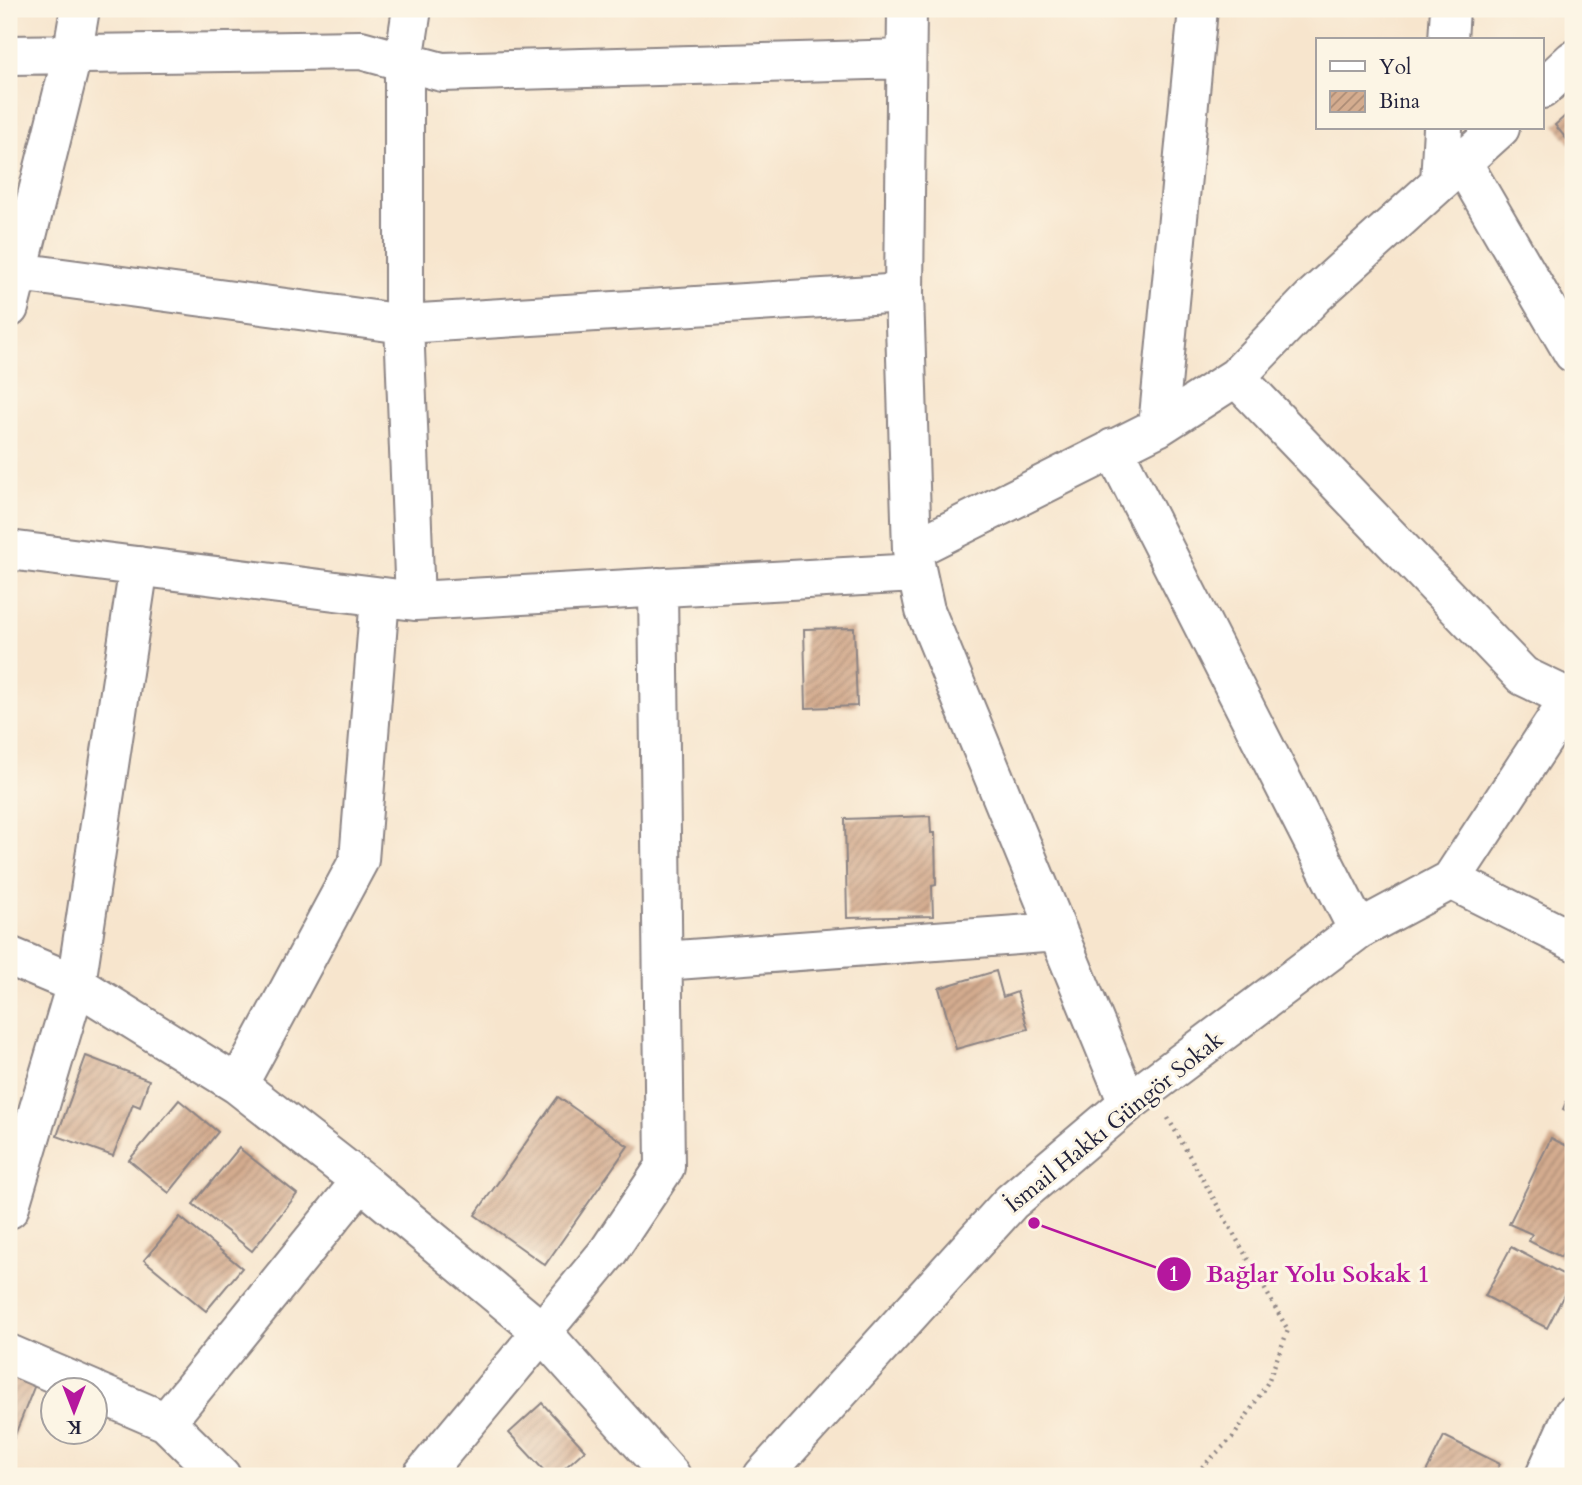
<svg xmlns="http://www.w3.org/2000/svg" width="1582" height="1485" font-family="Cardo,serif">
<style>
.building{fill:url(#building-hatch)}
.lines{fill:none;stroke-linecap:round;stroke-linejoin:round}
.minor-casing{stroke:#8c8484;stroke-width:42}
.path{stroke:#8c8484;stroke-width:4.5;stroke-dasharray:2 5;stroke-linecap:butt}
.minor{stroke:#fff;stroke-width:38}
.labels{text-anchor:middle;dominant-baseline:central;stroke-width:6;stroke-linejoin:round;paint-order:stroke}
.street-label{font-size:23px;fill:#22223b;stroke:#fcf5e5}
.leader{fill:none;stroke:#b5179e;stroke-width:2.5}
.callout-dot{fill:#b5179e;stroke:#fcf5e5;stroke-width:2.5}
.mark-label{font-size:21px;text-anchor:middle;font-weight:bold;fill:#fff}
.callout-label{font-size:24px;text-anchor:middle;font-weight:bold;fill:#b5179e;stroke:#fcf5e5;stroke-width:6;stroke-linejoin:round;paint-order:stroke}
</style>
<defs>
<pattern id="building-hatch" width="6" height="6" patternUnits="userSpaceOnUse" patternTransform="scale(1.75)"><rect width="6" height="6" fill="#d4ac8f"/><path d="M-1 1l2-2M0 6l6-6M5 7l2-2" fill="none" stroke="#ac8c76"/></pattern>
</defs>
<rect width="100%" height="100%" fill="#fcf5e5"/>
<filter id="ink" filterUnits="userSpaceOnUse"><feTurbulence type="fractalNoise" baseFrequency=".0143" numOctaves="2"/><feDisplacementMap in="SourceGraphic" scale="14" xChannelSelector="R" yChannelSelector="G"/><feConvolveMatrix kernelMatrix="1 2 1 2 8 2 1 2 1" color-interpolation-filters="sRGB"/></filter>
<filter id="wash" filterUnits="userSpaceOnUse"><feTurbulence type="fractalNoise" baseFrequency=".00686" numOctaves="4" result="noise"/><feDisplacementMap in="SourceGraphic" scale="28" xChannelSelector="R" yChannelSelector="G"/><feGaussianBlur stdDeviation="1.57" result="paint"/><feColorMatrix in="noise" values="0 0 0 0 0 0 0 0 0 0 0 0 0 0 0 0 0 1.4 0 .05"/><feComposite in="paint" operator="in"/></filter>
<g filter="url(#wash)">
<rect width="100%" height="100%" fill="#f7e5cd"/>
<g id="blocks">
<!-- building -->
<path class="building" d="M1573,109v38l-18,-22z
M854,628l3,78 -51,2 -2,-79z
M930,816l1,17h4l1,52 -4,1 1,30 -86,2 -2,-99z
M996,971l7,26 14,-5 11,37 -72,20 -17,-61z
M86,1056l63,24 -9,27 -7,-3 -20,52 -56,-20z
M1573,1087v27l-10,-5z
M558,1097l70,49 -83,119 -70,-50z
M179,1100l39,32 -49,61 -40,-33z
M1551,1138l22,11v105l-9,-4 -3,7 -32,-16 3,-7 -23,-10z
M239,1148l58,46 -45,57 -59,-47z
M180,1217l62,51 -36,43 -62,-51z
M1511,1247l61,32 -25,49 -62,-32z
M9,1371l27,11 -27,68z
M542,1403l43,47 -29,26h-7l-40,-43z
M1444,1436l56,28 -6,12h-70z"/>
</g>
</g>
<g filter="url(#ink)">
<use href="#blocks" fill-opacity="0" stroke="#8c8484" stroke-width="2"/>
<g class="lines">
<defs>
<path id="minor" d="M412,9l-8,52v263l11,277
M907,9l-3,284 8,257 13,60 203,493
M1448,40l2,-31
M9,55l352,-5 81,22 463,-13
M1542,89l31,-29
M1462,162l111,191
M1440,182l3,-54
M18,272l386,52 500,-31
M9,308l63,-252 8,-47
M1236,377l287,299 50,24
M1158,427l40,-418
M1113,448l245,482
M9,550l406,51 501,-28
M912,550l246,-123 78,-50 78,-81 186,-168
M1451,880l122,61
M9,956l67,28 162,101 123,96 179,149 131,146
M663,961l395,-29
M238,1085l121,-225 21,-263
M9,1209l67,-225 63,-418
M9,1354l84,36
M94,1391l72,31 55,54
M166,1422l195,-241
M422,1476l186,-224 57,-85 -7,-580
M763,1476l248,-274 117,-99 230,-173 93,-50 122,-186
M1545,1476l28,-62"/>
</defs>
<!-- minor casing -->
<use href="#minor" class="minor-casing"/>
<!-- path -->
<path class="path" d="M1168,1118l120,212 -20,52 -34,54 -41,40"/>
<!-- minor -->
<use href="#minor" class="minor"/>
</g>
</g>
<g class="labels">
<!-- street labels -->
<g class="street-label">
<text transform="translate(1114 1122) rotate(-39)">İsmail Hakkı Güngör Sokak</text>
</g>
</g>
<!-- callouts -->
<path class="leader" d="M1034 1223L1174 1274"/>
<g class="callout-dot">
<circle cx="1034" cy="1223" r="7"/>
<circle cx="1174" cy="1274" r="18"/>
</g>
<g class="mark-label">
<text x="1174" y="1281">1</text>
</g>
<g class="callout-label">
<text x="1318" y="1282">Bağlar Yolu Sokak 1</text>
</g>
<!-- margin -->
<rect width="1582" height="1485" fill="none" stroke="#fcf5e5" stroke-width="35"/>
<!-- legend -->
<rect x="1316" y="38" width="228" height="91" fill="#fcf5e5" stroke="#a5a1a1" stroke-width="2"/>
<rect x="1330" y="61" width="35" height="10" fill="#ffffff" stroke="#a5a1a1" stroke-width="2"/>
<text x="1379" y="74" font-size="21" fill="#22223b">Yol</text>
<rect x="1330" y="91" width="35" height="21" fill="url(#building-hatch)" stroke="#a5a1a1" stroke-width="2"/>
<text x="1379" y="108" font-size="21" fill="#22223b">Bina</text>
<!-- north arrow -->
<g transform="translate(74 1411) rotate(180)"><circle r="33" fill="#fcf5e5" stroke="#a5a1a1" stroke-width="2"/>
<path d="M0-5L12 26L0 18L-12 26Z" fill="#b5179e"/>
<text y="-10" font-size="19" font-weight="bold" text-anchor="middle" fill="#22223b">K</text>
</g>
</svg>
